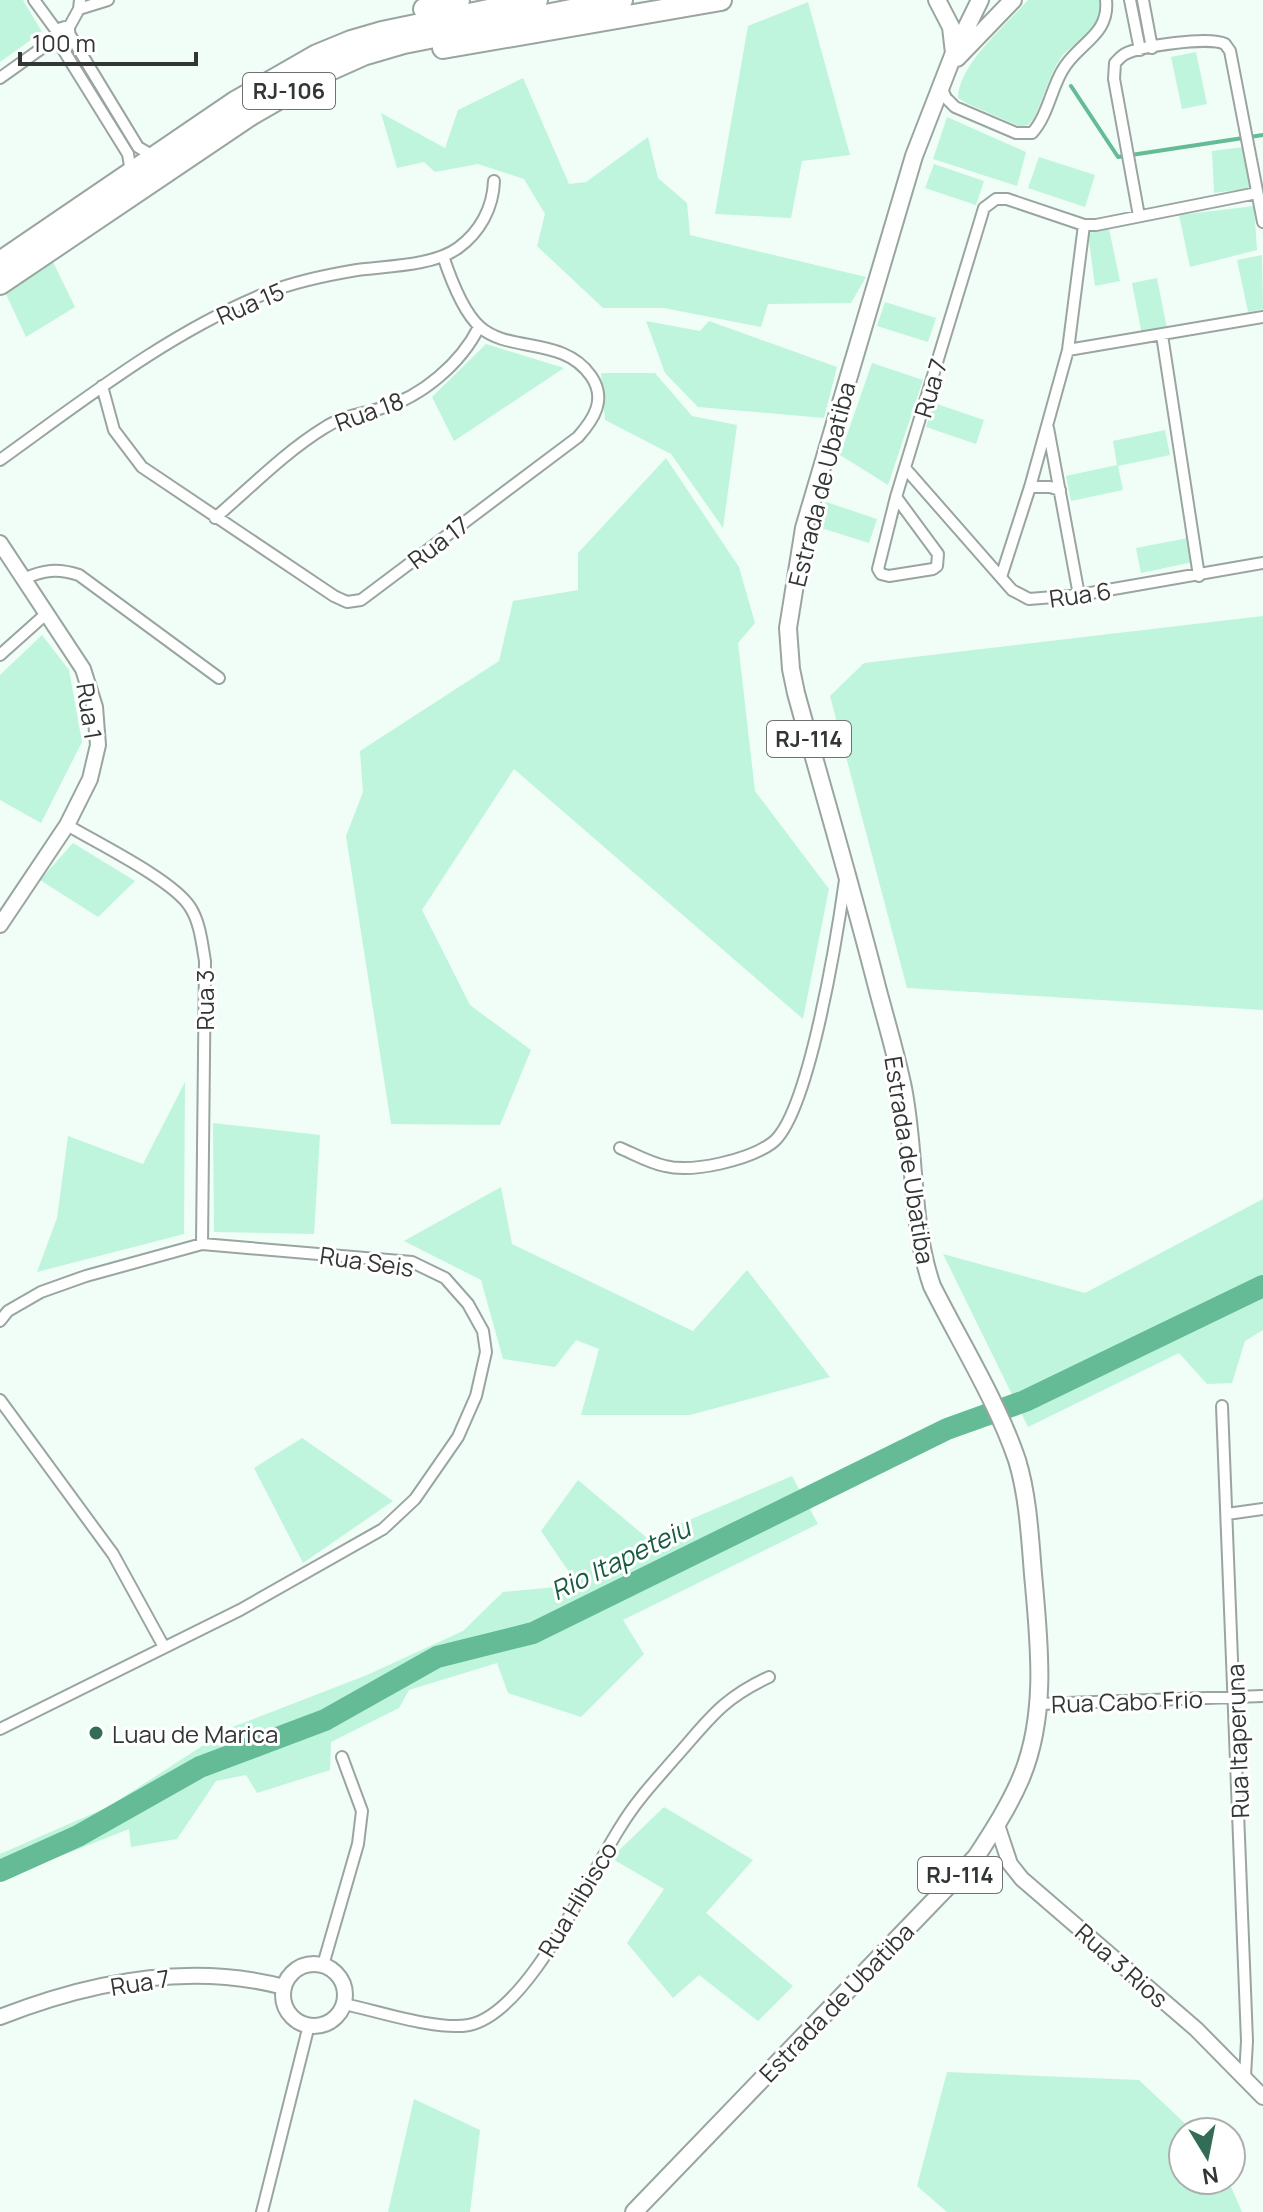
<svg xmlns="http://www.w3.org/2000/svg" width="1263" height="2212" font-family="Manrope,sans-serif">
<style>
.green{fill:#bff5dc}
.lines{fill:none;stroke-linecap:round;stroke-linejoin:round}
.stream{stroke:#64bb96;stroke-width:4}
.river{stroke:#64bb96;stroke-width:22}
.street-casing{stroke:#9aa5a0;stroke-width:14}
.secondary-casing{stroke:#9aa5a0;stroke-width:18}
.primary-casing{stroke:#9aa5a0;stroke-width:20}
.highway-casing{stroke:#9aa5a0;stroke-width:24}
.street{stroke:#fff;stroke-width:10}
.secondary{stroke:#fff;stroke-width:14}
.primary{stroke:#fff;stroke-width:16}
.highway{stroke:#fff;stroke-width:20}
.poi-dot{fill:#346d55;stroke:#fff;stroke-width:3}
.labels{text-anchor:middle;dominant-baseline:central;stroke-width:6;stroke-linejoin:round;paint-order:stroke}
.shield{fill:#fff;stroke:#707271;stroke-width:2}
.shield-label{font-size:22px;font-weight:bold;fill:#323634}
.street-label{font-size:24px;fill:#323634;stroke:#fff}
.poi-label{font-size:24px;fill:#323634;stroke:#fff;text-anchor:start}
.water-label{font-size:26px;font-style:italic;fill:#185b43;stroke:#fff}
</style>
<rect width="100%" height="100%" fill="#f1fdf7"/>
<!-- green -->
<path class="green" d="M0,0h23l19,32 -42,30z
M1028,0h71c6,39 -23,36 -39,59 -11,17 -17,40 -26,59l-6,7 -7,2 -55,-24 -8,-5c0,-33 49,-74 70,-98z
M808,2l42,153 -48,6 -11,57 -76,-4 33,-188z
M1196,52l11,52 -25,5 -11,-52z
M523,78l46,106 17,-2 62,-45 10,41 29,25 3,32 176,42 -15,26 -83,1 -7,23 -97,-19h-61l-66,-62 8,-32 -21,-35 -46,-15 -43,8 -11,-10 -27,6 -16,-55 64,35 13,-38z
M947,117l79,35 -9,34 -84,-27z
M1243,147l9,41 -38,5 -2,-42z
M1039,157l56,18 -10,32 -57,-19z
M934,164l50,17 -8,24 -51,-17z
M1254,206l3,44 -67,17 -11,-52z
M1109,229l11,52 -25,5 -7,-53z
M1262,255l1,54 -15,3 -11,-52z
M53,262l22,45 -49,30 -21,-45z
M1157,278l10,51 -25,6 -10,-52z
M885,302l51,16 -8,24 -51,-16z
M646,321l54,10 9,-10 128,46 -13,51 -126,-11 -33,-34z
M486,344l78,24 -110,73 -22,-44z
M872,363l51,17 -35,105 -48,-30z
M601,373h54l37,43 45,9 -14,103 -52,-74 -66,-34z
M934,403l50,17 -8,24 -50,-17z
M1165,430l5,25 -52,11 5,24 -52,11 -5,-25 51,-11 -4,-24z
M666,458l73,109 16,56 -17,20 17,148 74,98 -26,130 -289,-250 -92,141 48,95 61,45 -31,75 -109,-1 -45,-288 17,-44 -3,-41 139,-90 14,-60 65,-11v-37z
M826,502l51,17 -8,24 -51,-16z
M1188,538l5,24 -52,11 -5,-25z
M1263,616v394l-356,-22 -77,-292 34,-33z
M42,635l27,35 13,72 -41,81 -41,-23v-125z
M73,843l62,38 -37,36 -58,-37z
M185,1082l-1,152 -147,38 20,-54 11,-82 75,28z
M213,1123l107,12 -6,99 -100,-2z
M501,1187l11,57 181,87 54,-61 83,107 -140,38h-109l18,-66 -23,-9 -21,27 -52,-8 -22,-79 -77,-39z
M1263,1199v131l-18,11 -13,42 -25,1 -28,-31 -151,74 -85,-173 142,39z
M302,1438l91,63 -90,62 -49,-95z
M792,1476l26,48 -195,96 21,34 -63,63 -73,-24 -11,-30 -88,27 -10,18 -68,34 -1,28 -73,23 -11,-18 -30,6 -39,58 -46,8 -2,-18 -129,51v-26l108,-47 122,-79 137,-53 96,-44 40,-39 75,-7 -37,-54 37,-51 69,58z
M664,1807l89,53 -47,53 87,73 -35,35 -59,-46 -26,23 -46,-55 37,-54 -53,-31z
M947,2072l192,8 55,52h-11v48h45l14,32h-295l-30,-26z
M414,2099l66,31 -10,82h-82z"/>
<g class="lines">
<!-- stream -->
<path class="stream" d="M1071,86l47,71 145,-22"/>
<!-- river -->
<path class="river" d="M0,1871l78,-35 122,-69 125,-47 112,-63 96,-24 414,-204 78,-28 238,-115"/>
<defs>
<path id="street" d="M34,0l22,30
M1130,0l10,50
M1143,0l9,48
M79,9l29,-9
M68,29l11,-20 1,-9
M70,35l68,112 15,9
M59,41h7l4,-4 -1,-7 -4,-3 -9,3v8l72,116 3,18
M0,78l56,-40
M941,87l5,11 9,9 61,26h16c15,-16 19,-43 30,-62 14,-27 48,-35 44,-71
M1139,216l-25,-137 1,-16c3,-3 6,-7 10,-9 15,-8 85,-18 100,-10l5,7 33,171
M1162,335l37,241
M1068,350l195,-33
M102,386l12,44 28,37 192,129 13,6 14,-2 217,-163c16,-18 29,-38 13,-61 -28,-40 -82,-23 -111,-49 -17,-15 -30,-50 -37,-71
M1048,428l31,167
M0,460c85,-61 171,-129 269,-168 28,-11 58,-17 88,-22 29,-4 76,-4 101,-22 22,-16 35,-40 36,-67
M905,468l107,122 17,9 50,-4 184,-32
M1030,487h20l10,3
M896,497l42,57 -1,12 -4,3 -44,7 -8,-2 -3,-5 18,-72 88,-289 12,-9h11l77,26h12l161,-32
M215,518c35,-30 70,-66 109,-90 18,-12 38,-14 58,-20 40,-11 79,-45 97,-81
M1001,577l29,-90 38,-137 16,-125
M23,579c21,-9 34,-11 56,-4l140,103
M0,655l47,-42
M67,825c30,18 106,55 123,82 10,15 12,37 15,54l-3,283
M620,1148c14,6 30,15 45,18 28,7 84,-6 107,-23 37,-27 66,-213 73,-263
M0,1321l8,-10 33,-19 45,-16 116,-32 210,18 33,16 23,26 15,27 3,21 -10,44 -18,41 -43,62 -32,30 -143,81 -240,119
M0,1400l113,154 51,93
M1222,1406l25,635 -2,35
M1227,1514l36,-5
M1039,1704l224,-8
M323,1965l35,-121 4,-33 -20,-54
M344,2004c34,7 93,27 125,21 60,-12 120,-150 152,-199 15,-25 34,-45 53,-67 35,-39 46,-59 95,-82
M262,2212l47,-187"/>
<path id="secondary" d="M0,543l83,126 12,38 3,38 -8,34 -23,46 -67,100
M997,1825l13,39 12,15 174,150 67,68
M283 1995a31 31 0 1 1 62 0a31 31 0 1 1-62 0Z
M0,2017c89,-35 190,-55 284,-30"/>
<path id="primary" d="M937,0l14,27 3,26
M957,58l56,-58
M634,2212l342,-355c17,-26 33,-51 45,-79 27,-64 18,-137 12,-204 -3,-37 -5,-78 -16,-114 -20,-59 -57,-118 -85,-174 -22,-64 -16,-132 -29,-198 -7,-34 -17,-67 -26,-101 -25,-98 -54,-196 -81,-294l-5,-24 -3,-41 16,-100 110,-372 40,-103 26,-53"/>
<path id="highway" d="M424,9l35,-9
M443,48l278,-48
M0,262l235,-160 82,-47 34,-14 31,-9 155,-32
M0,284l252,-170 73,-42 38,-17 41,-12 218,-43"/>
</defs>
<!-- street casing -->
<use href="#street" class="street-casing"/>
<!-- secondary casing -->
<use href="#secondary" class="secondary-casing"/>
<!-- primary casing -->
<use href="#primary" class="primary-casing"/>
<!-- highway casing -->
<use href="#highway" class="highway-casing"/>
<!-- street -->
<use href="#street" class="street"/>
<!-- secondary -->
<use href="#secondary" class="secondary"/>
<!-- primary -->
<use href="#primary" class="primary"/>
<!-- highway -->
<use href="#highway" class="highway"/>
</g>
<!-- markers -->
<circle class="poi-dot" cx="96" cy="1733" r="8"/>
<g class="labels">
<!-- shield labels -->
<g class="shield">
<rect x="243" y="73" width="92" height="36" rx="6"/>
<rect x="767" y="721" width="84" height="36" rx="6"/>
<rect x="918" y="1857" width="84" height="36" rx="6"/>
</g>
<g class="shield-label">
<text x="289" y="91">RJ-106</text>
<text x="809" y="739">RJ-114</text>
<text x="960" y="1875">RJ-114</text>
</g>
<!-- street labels -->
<g class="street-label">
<text transform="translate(250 303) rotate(-23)">Rua 15</text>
<text transform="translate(930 388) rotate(-73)">Rua 7</text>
<text transform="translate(369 411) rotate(-20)">Rua 18</text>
<text transform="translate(821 484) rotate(-76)">Estrada de Ubatiba</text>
<text transform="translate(438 542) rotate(-37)">Rua 17</text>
<text transform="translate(1080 594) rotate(-8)">Rua 6</text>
<text transform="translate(90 711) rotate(81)">Rua 1</text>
<text transform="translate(204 1000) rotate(-90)">Rua 3</text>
<text transform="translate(910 1160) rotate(81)">Estrada de Ubatiba</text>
<text transform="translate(367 1261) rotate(8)">Rua Seis</text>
<text transform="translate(1127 1701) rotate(-2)">Rua Cabo Frio</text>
<text transform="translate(1237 1741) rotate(-92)">Rua Itaperuna</text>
<text transform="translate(577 1899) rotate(-59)">Rua Hibisco</text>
<text transform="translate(1122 1965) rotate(41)">Rua 3 Rios</text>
<text transform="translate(140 1982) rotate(-9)">Rua 7</text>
<text transform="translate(836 2002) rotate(-46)">Estrada de Ubatiba</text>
</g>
<!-- poi labels -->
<g class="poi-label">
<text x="112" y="1733">Luau de Marica</text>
</g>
<!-- water labels -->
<g class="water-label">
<text transform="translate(620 1559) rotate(-26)">Rio Itapeteiu</text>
</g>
</g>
<!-- north arrow -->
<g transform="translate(1207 2156) rotate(170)"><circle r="38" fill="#ffffff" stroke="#adafae" stroke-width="2"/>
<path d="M0-6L14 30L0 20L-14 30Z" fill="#346d55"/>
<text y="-12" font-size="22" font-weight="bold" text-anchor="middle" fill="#323634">N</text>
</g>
<!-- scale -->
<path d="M20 52v12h176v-12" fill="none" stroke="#323634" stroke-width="4"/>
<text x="32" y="52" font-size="24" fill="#323634" stroke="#ffffff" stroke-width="6" paint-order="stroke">100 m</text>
</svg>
